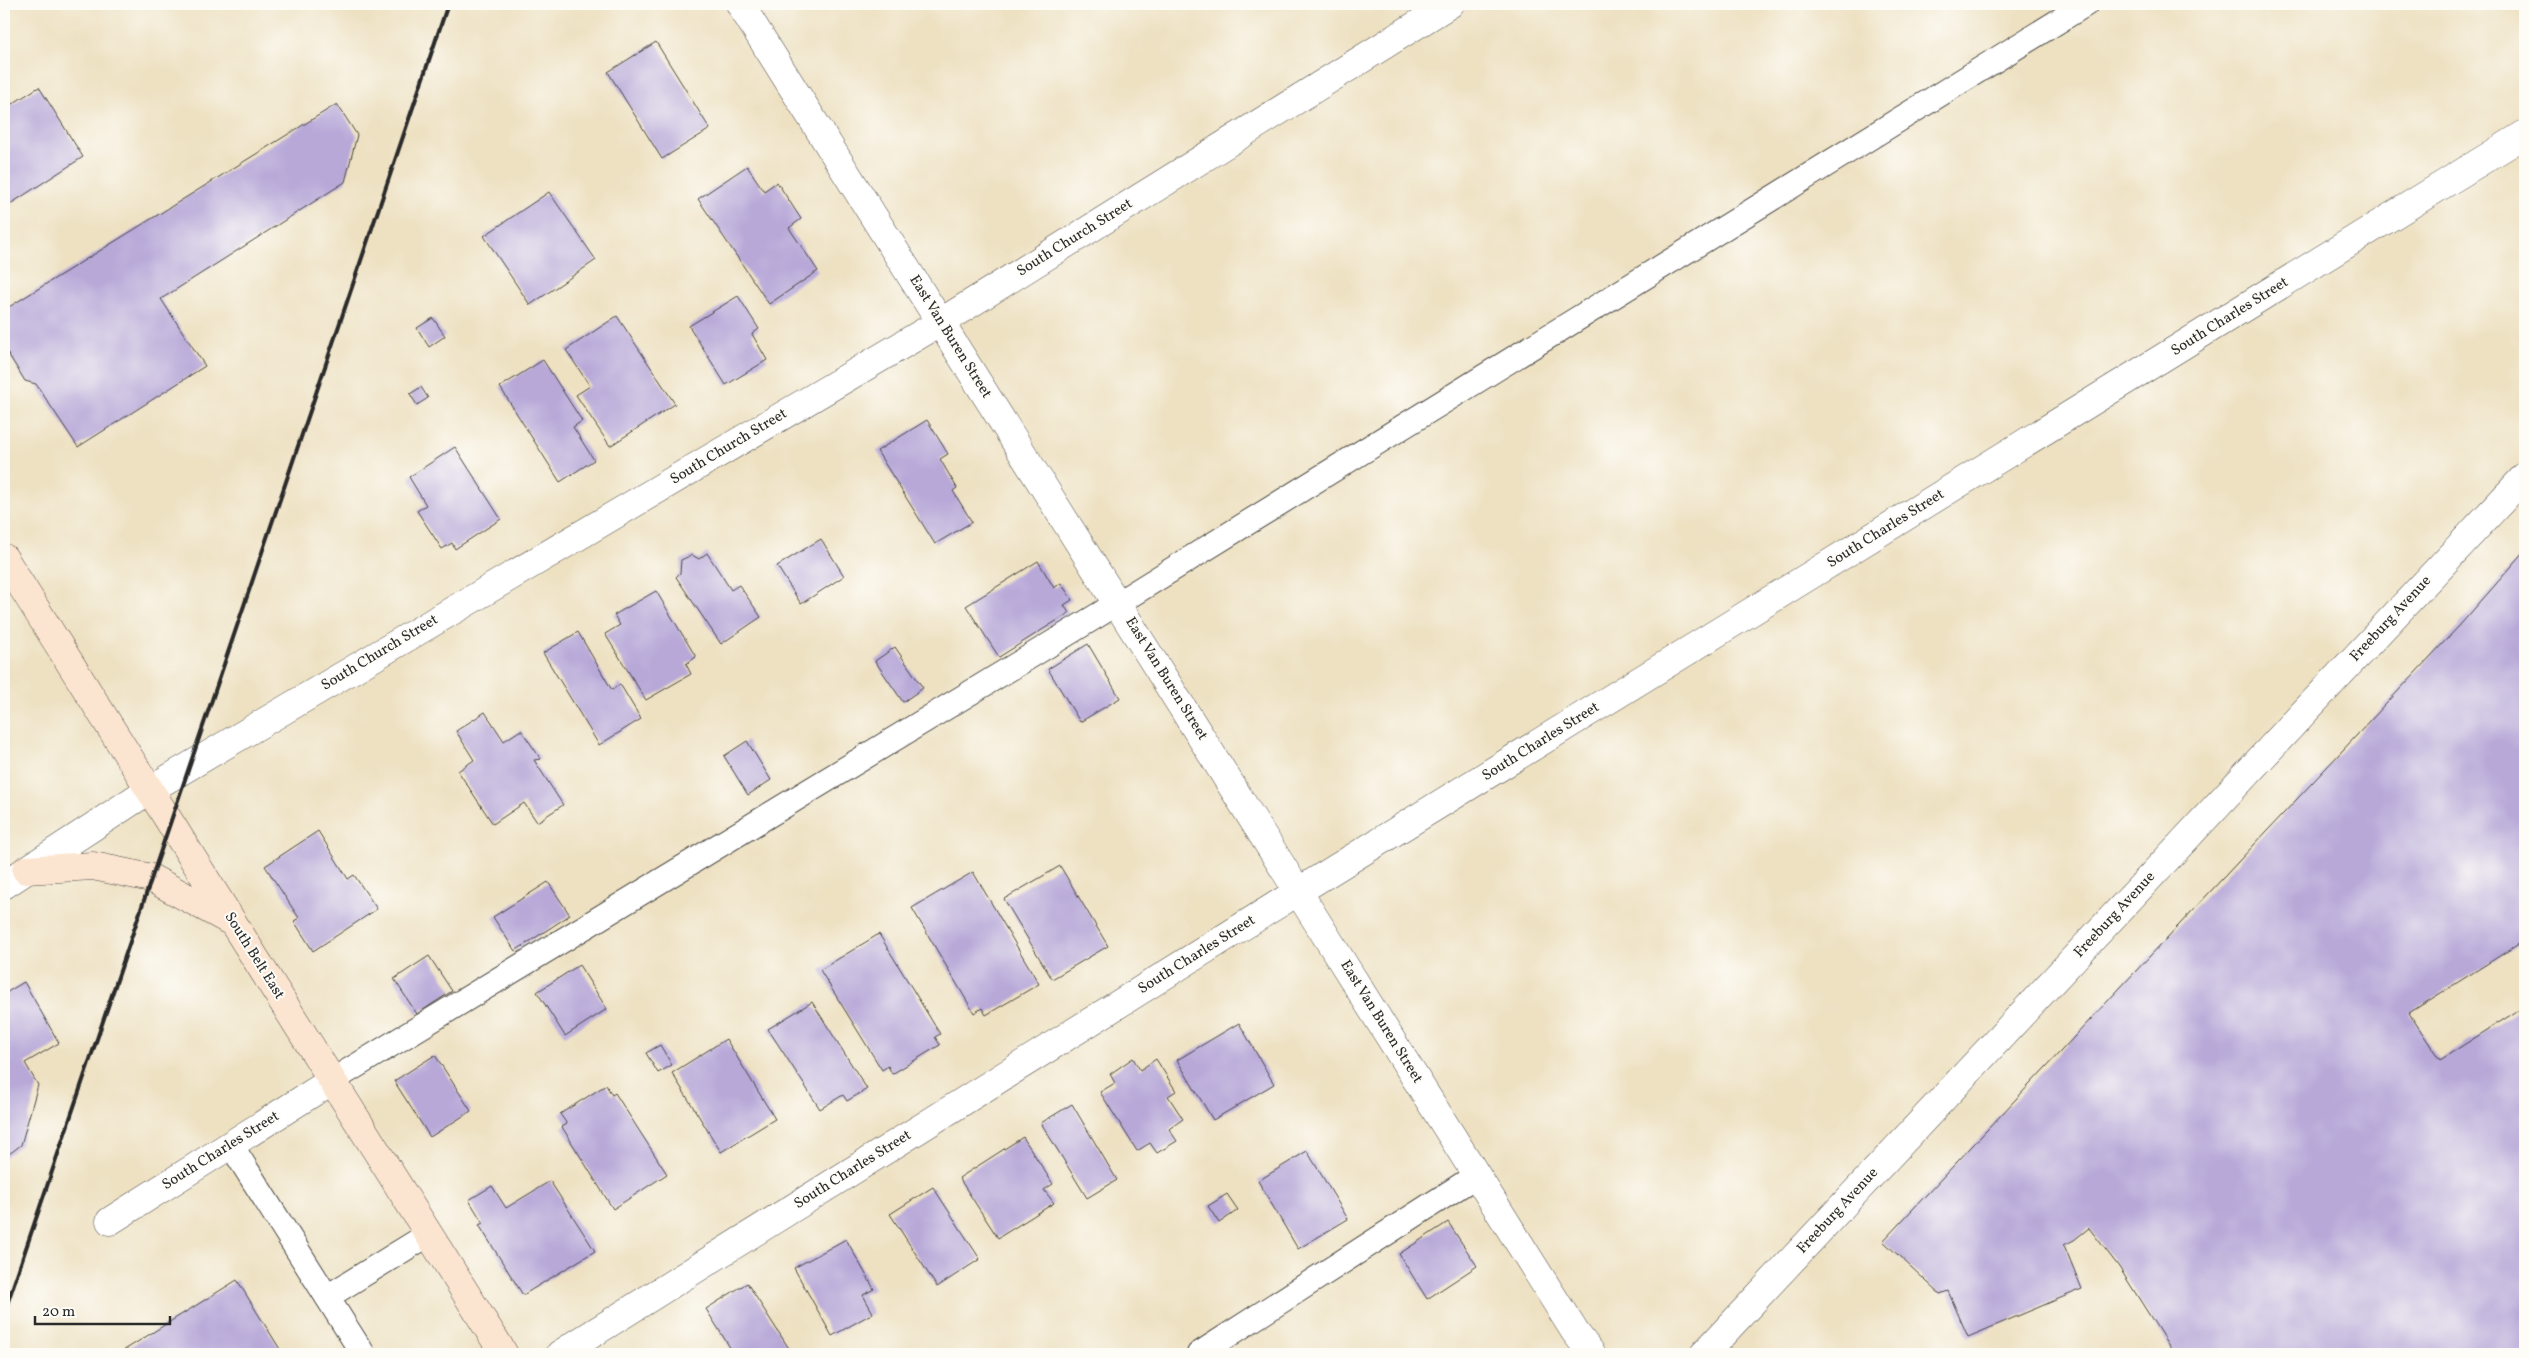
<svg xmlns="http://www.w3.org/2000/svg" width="2529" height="1358" font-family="Vollkorn,serif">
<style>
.building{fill:#b7a8d8}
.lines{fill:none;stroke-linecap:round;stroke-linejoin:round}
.lane-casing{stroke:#484642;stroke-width:26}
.street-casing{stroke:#484642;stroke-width:29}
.secondary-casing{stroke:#484642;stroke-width:29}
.lane{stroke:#fff;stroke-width:24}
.street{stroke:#fff;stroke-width:28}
.secondary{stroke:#fce5d0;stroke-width:28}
.rail{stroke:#2b2b2b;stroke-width:4}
.labels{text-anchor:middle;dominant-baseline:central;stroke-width:4;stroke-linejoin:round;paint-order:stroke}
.street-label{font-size:15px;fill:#2b2b2b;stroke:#fdfcf7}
</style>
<rect width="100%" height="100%" fill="#fdfcf7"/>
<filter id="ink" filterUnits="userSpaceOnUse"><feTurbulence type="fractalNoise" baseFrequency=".02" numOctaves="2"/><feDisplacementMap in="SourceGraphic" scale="10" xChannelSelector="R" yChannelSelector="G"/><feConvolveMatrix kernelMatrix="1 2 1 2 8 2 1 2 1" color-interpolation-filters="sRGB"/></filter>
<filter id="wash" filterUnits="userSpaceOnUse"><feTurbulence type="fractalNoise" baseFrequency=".0096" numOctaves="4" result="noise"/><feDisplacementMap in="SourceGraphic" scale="20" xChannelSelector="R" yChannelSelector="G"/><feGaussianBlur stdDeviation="1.12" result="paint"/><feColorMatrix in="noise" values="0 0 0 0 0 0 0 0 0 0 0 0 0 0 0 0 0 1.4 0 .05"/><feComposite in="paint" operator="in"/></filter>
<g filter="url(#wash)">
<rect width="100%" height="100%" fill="#eee1c2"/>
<g id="blocks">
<!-- building -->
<path class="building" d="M656,42l54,87 -48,30 -54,-87z
M39,87l44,70 -79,51v-99z
M337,104l20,31 -12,47 -184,117 44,67 -127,81 -42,-63 -11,-3 -21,-34v-37z
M747,166l17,25 13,-9 24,37 -12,9 29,43 -49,33 -71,-105z
M549,192l47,68 -66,45 -46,-69z
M738,296l21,33 -7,5 15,26 -41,25 -37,-59z
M617,316l58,88 -65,42 -34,-51 14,-9 -24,-36z
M433,318l12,18 -16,11 -12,-19z
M543,360l39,61 -9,6 21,33 -34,22 -60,-95z
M421,387l7,11 -11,7 -7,-11z
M927,420l21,34 -8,5 17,29 -4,3 19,31 -37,22 -58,-93z
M455,447l46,72 -46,30 -3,-6 -10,6 -25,-38 9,-6 -17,-28z
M821,539l23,37 -43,28 -24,-38z
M2525,551v389l-116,73 31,47 85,-54v348h-351l-55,-87 -30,-39 -15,12 -10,5 18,44 -114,48 -20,-46 -8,3 -57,-53 577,-616z
M707,553l24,37 8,-5 22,32 -40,27 -45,-67 4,-4 1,-13 11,-5 7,4z
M1038,561l16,27 7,-5 11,17 -8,5 5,8 -70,44 -33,-51z
M656,591l40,66 -10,7 5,10 -45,26 -41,-66 15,-9 -6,-10z
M578,632l34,58 8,-6 21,35 -42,26 -56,-92z
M1088,644l32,54 -40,24 -32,-53z
M895,647l28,41 -20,14 -28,-41z
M485,712l19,29 17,-11 20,29 -7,1 29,45 -26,17 -13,-19 -31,21 -35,-53 16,-11 -18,-29z
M747,741l24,39 -23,15 -24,-39z
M318,831l30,48 6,-4 23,34 -64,42 -19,-30 5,-3 -34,-52z
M1060,866l48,80 -56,33 -48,-80z
M973,872l66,112 -53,31 -4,-7 -8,5 -62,-105z
M548,882l22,33 -55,36 -22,-34z
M879,934l61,100 -5,3 5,8 -48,29 -4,-8 -6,4 -62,-100z
M429,956l23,35 -35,23 -23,-35z
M579,965l28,44 -42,27 -28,-44z
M24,982l35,61 -34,20 13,22 -17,60 -17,13v-164z
M812,1002l55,87 -20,12 -4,-6 -23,14 -52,-80z
M1239,1023l35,61 -61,36 -36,-60z
M726,1039l49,80 -54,33 -49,-79z
M660,1045l12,20 -14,8 -12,-20z
M435,1055l36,56 -41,26 -36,-56z
M1133,1058l7,12 16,-11 20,32 -8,5 15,23 -14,10 8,12 -20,12 -7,-10 -13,8 -37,-59 15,-9 -5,-9z
M606,1085l6,10 3,-2 52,81 -54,35 -51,-82 5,-3 -7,-10z
M1072,1104l45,76 -30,18 -46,-75z
M1023,1137l30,47 -9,6 10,13 -56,35 -39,-60z
M1307,1151l41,68 -50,30 -40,-68z
M550,1181l45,70 -72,44 -44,-70 4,-2 -14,-23 23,-14 14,22z
M933,1187l47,72 -43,28 -47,-73z
M1227,1194l11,16 -19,13 -11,-17z
M1448,1222l29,44 -50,33 -28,-45z
M846,1239l28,50 -11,6 10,18 -41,23 -38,-68z
M237,1280l46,74h-165z
M747,1283l43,67 -6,4h-50l-28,-45z"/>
</g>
</g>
<g filter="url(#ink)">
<use href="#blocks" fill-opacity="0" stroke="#484642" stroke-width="1"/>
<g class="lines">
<defs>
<path id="lane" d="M333,1080l785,-477 968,-599
M231,1145l132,209
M327,1297l102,-63
M1199,1354l278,-179"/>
<path id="street" d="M740,4l835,1328 17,22
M4,885l145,-95 792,-468 509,-318
M110,1221l223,-141
M560,1354l739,-463 1226,-757
M1704,1354l821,-878"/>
<path id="secondary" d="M4,558l500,796
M26,870l67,-4 58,12 79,43"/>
</defs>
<!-- lane casing -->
<use href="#lane" class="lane-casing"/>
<!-- street casing -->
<use href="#street" class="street-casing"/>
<!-- secondary casing -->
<use href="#secondary" class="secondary-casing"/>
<!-- lane -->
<use href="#lane" class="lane"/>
<!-- street -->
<use href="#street" class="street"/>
<!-- secondary -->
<use href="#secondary" class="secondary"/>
<!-- rail -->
<path class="rail" d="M4,1313l444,-1309"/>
</g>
</g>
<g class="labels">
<!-- street labels -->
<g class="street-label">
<text transform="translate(1075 238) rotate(-32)">South Church Street</text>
<text transform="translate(2230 317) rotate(-32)">South Charles Street</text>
<text transform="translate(950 337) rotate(58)">East Van Buren Street</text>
<text transform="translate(729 447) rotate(-31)">South Church Street</text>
<text transform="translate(1886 529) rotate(-32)">South Charles Street</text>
<text transform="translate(2391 619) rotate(-47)">Freeburg Avenue</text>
<text transform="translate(380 653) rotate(-31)">South Church Street</text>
<text transform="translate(1166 679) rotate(58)">East Van Buren Street</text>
<text transform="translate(1541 742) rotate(-32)">South Charles Street</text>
<text transform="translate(2115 915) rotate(-47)">Freeburg Avenue</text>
<text transform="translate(1197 955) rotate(-32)">South Charles Street</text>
<text transform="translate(254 956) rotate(58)">South Belt East</text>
<text transform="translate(1381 1022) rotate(58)">East Van Buren Street</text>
<text transform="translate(221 1151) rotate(-32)">South Charles Street</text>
<text transform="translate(853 1170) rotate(-32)">South Charles Street</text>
<text transform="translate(1838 1211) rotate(-47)">Freeburg Avenue</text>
</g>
</g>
<!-- margin -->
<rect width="2529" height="1358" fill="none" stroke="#fdfcf7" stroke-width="20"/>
<!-- scale -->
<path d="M35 1316v8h135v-8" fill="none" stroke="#2b2b2b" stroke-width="2.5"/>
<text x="42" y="1316" font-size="15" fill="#2b2b2b" stroke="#fdfcf7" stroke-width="4" paint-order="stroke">20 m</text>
</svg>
